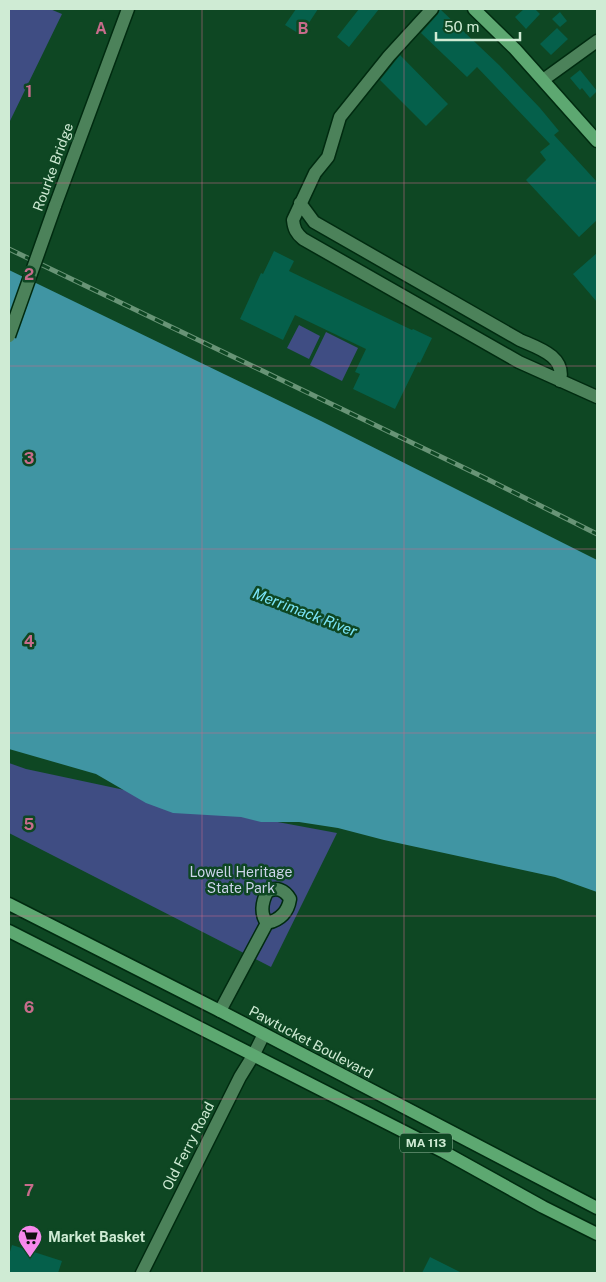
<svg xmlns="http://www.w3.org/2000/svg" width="606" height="1282" font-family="'Public Sans',sans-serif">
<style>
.green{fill:#3f4d83}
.water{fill:#4095a3}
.building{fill:#05604b}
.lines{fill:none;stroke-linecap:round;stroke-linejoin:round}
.minor-casing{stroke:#002b10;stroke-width:15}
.tertiary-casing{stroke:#002b10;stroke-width:15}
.secondary-casing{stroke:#002b10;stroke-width:15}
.primary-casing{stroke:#002b10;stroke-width:15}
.minor{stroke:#4c825a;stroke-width:12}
.tertiary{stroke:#4c825a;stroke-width:12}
.secondary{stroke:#4c825a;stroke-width:12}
.primary{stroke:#5da871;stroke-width:12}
.rail-casing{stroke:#689476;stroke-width:5}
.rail{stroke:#0e4723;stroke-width:3;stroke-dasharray:9;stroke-linecap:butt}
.secondary-bridge-casing{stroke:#002b10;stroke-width:15;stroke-linecap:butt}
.secondary-bridge{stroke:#4c825a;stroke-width:12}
.grid{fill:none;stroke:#c76c8b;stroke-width:1;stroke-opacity:0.55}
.labels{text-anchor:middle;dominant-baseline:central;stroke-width:5;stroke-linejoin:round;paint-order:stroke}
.shield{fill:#0e4723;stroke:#95ba9f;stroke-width:1}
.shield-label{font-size:12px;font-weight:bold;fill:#cfebd4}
.street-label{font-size:14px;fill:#cfebd4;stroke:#0e4723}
.park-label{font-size:14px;fill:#ccd4eb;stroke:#0e4723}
.poi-label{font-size:14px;font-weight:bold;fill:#cfebd4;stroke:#0e4723;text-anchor:start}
.water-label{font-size:15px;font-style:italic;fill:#7ae4f7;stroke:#0e4723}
.grid-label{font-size:16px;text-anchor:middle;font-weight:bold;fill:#c76c8b;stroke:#0e4723;stroke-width:5;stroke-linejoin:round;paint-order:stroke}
</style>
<rect width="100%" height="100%" fill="#0e4723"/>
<!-- green -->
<path class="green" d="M9,9h41l12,5 -53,109z
M299,325l21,11 -11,23 -22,-11z
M326,332l32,16 -16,33 -32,-16z
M9,763l17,6 230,49 81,15 -66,134 -262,-134z"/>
<!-- water -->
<path class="water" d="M9,270l312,151 276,139v332l-42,-15 -171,-37 -46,-12 -39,-6h-38l-20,-5 -68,-4 -27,-10 -50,-29 -87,-25z"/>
<!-- building -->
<path class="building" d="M296,9h22l-17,26 -16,-10z
M359,9h20l-30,38 -12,-10z
M440,9l59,56 41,43 19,23 -5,4 43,47v38l-18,17 -53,-57 20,-20 -6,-8 10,-8 -73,-77 -10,10 -46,-44 17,-19z
M524,9h11l5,5 -14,15 -11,-12z
M560,12l7,9 -7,6 -8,-8z
M557,28l11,11 -17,16 -11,-11z
M400,55l48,49 -22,22 -46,-46z
M580,70l17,21 -7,7 -8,-10 -2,2 -10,-12z
M274,251l20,10 -5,10 123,59 1,-1 19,9 -12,25 -2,-1 -23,47 -42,-20 7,-15 -5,-2 11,-23 -71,-34 -12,25 -43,-21 21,-46 2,1z
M597,253v49l-24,-28z
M12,1245l50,16 -4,12h-49v-18z
M430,1257l32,16h-40z"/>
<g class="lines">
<defs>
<path id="minor" d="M432,9l-43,47 -49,61 -12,40 -13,16 -22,47c1,9 3,13 10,19l216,123 78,35
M543,80l54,-39
M300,203l14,19 206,118c18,8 46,16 40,41
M220,1011l47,-88c-7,-9 -5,-21 0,-31 9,-6 18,-2 23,7 -2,13 -10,21 -23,24"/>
<path id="tertiary" d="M142,1273l98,-196 13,-21 11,-22"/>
<path id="secondary" d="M55,206l73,-197"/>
<path id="primary" d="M474,9l41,40 82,92
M9,904l211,107 377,197
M9,931l435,221 99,55 54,27"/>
</defs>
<!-- minor casing -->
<use href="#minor" class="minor-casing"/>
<!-- tertiary casing -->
<use href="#tertiary" class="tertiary-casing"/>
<!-- secondary casing -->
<use href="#secondary" class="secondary-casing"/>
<!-- primary casing -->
<use href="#primary" class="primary-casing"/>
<!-- minor -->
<use href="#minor" class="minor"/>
<!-- tertiary -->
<use href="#tertiary" class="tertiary"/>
<!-- secondary -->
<use href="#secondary" class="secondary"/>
<!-- primary -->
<use href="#primary" class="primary"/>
<defs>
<path id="rail" d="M9,249l474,228 114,57"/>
</defs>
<!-- rail casing -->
<use href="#rail" class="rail-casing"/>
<!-- rail -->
<use href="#rail" class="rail"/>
<defs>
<path id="secondary-bridge" d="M9,336l46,-130"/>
</defs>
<!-- secondary-bridge casing -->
<use href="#secondary-bridge" class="secondary-bridge-casing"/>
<!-- secondary-bridge -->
<use href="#secondary-bridge" class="secondary-bridge"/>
</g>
<!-- grid -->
<path class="grid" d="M202,9v1264M404,9v1264M9,183h588M9,366h588M9,549h588M9,733h588M9,916h588M9,1099h588"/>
<!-- icons -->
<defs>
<symbol id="supermarket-pin" viewBox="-11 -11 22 30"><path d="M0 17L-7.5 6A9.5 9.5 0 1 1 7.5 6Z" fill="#f788ec" stroke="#0e4723"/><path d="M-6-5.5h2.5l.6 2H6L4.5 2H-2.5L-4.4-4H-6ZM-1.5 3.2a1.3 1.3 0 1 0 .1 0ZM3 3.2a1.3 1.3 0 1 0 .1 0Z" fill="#111"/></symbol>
</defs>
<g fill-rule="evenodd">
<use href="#supermarket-pin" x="16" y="1223" width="28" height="38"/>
</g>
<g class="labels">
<!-- shield labels -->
<rect class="shield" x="400" y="1133.5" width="52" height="19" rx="4"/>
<g class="shield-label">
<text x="426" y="1143">MA 113</text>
</g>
<!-- street labels -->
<g class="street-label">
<text transform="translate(53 167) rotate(-70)">Rourke Bridge</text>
<text transform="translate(311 1042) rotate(28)">Pawtucket Boulevard</text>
<text transform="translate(188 1146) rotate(-63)">Old Ferry Road</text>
</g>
<!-- park labels -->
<g class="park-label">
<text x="241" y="872">Lowell Heritage<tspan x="241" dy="16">State Park</tspan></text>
</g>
<!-- poi labels -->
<g class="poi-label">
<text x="48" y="1237">Market Basket</text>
</g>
<!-- water labels -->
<g class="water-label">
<text transform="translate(305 612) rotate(21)">Merrimack River</text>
</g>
</g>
<g class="grid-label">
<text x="101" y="34">A</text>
<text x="303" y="34">B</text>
<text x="29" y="97">1</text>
<text x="29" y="280">2</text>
<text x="29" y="464">3</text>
<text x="29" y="647">4</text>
<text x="29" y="830">5</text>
<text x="29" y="1013">6</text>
<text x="29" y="1196">7</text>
</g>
<!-- border -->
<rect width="606" height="1282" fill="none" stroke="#cfebd4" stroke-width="20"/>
<!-- scale -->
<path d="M436 32v8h84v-8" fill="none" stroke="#cfebd4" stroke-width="2.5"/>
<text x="444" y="32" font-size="15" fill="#cfebd4" stroke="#0e4723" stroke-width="4" paint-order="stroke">50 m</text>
</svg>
